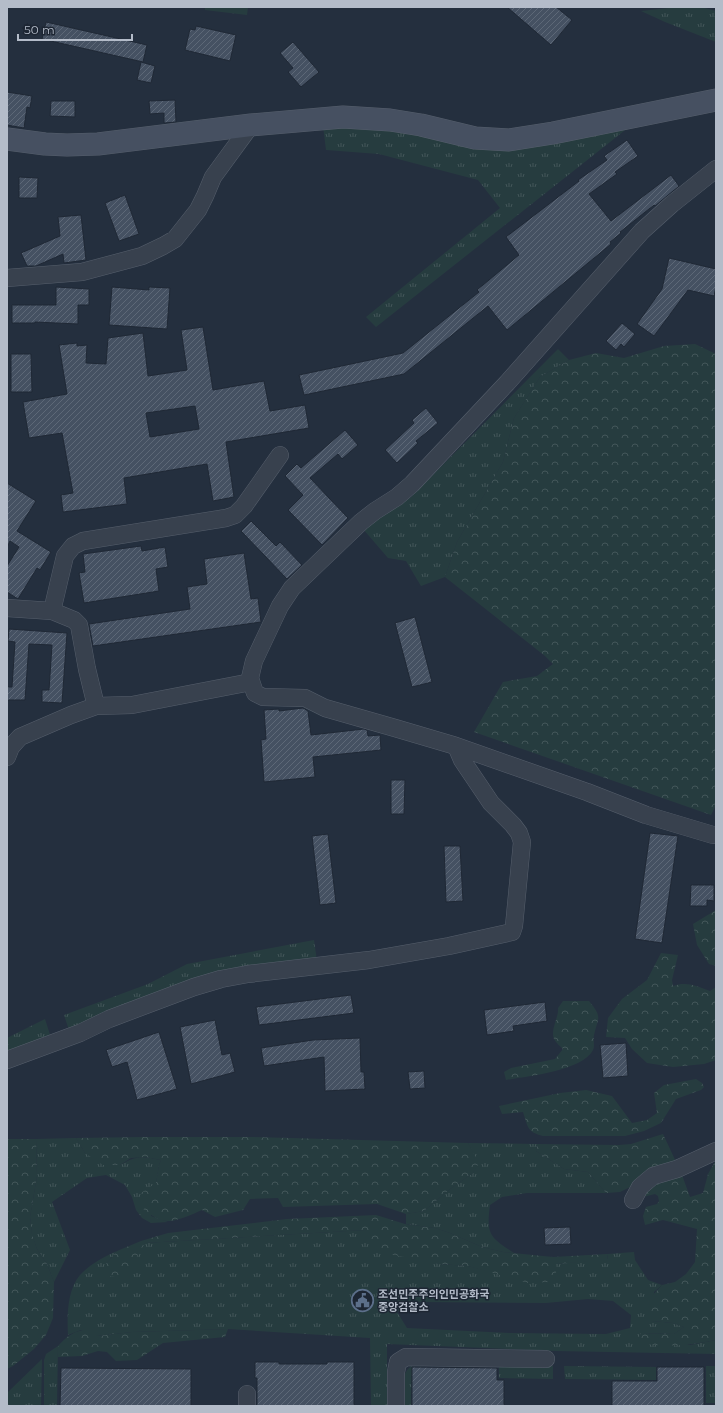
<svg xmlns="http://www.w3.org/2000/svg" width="723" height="1413" font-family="Montserrat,'Noto Sans KR',sans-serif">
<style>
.grass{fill:url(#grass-tufts);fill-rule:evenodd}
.forest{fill:url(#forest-crowns)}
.building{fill:url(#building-hatch);stroke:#1f2835;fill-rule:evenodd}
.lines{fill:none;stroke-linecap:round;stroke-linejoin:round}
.street-casing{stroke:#565f6c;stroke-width:18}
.secondary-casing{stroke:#565f6c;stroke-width:23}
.street{stroke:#38414e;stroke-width:17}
.secondary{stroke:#465061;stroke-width:22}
.labels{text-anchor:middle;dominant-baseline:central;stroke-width:3;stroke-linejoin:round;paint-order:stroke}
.poi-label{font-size:11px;font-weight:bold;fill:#b4bcc9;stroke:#1d2633;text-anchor:start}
</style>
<defs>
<pattern id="grass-tufts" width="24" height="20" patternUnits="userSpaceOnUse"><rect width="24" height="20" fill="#263c3f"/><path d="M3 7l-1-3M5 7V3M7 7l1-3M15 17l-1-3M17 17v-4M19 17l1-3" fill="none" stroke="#435659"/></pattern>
<pattern id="forest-crowns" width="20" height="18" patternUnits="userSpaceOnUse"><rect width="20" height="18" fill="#263c3f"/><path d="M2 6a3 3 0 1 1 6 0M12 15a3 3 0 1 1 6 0" fill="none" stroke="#435659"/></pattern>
<pattern id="building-hatch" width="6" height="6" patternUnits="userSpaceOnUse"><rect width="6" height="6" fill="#455162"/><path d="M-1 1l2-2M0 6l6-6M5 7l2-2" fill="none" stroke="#5d6877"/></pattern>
</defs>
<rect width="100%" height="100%" fill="#242f3e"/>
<!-- grass -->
<path class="grass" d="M205,7h43l-1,8 -42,-5z
M678,7h23l15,4v31l-51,-20 -24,-11z
M323,126l96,6 210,-5 -253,200 -10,-10 134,-109 -22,-28 -99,-26 -53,-4z
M558,349l11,11 -29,17 -26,41 -11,44 -46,80 -12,35 -24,9 -15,-25 -18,-3 -25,-29 48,-32z
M314,940l3,21 -55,6 -192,66 -6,-18 84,-31 39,-20z
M45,1019l7,22 -45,16v-19z
M76,1138l9,15 35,12c17,-10 22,-9 41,-5l-2,5 -8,51 17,6 -17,1 -9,-5 -6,-8 -4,-13 -7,-12 -19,-10 -19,3 -35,24 18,48 -16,32 -7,-18 -10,-15 -5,-14 -2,-18 7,-41 -1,-37z
M468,1143l69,1 -1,7 28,18 24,3 18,21h-79l-25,4 -12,8c-4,30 0,32 24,48l-11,-1 -21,-5 -32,-14 -15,-5 -29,-4v-10l18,-3 26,-22 23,-16 5,-10z
M365,1230l74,34 29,2 28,7 60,-2v-7l52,-5 -1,-5 27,-2 1,8 13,20 14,5 -8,7 -2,29 21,2 11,4 -10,7 -32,-1 48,12 26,-5v14l-160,-3 -169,-7v62h-16l-1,-68 -142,-9 -96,3 -35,4 -16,-6 -13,5c-1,-18 -1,-45 12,-60 10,-11 24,-18 37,-24l-11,13 35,-16 4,-5zM588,1299l25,2 18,14 -1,13 -24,6 -97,-1 -102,-5 -10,-16 20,-10 129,1z
M58,1346l-1,60h-13v-46l2,-6z
M42,1359l-1,47h-34v-13z
M499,1365l54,1v13l-54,-1z
M412,1366l-1,40h-9c1,-12 -3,-33 10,-40z
M564,1366l92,1v13l-91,-1z
M706,1366h10v37h-10z"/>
<!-- forest -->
<path class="forest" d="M695,344l21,10v451l-5,10 -237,-83 29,-50 34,-6 16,-12 -8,-8 -100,-79 12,-35 46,-80 11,-44 26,-41 29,-17 27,-7 28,5 40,-12z
M716,910v56l-7,-2 -12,-19 -4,-21z
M661,953l17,2 -6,25 1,6c13,-5 24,0 37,5l6,-4v73l-12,4 -31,3 -26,-4 -15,-14 -7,-11 -19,-1 2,-19 14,-19 25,-19z
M563,1001h26c14,17 9,16 5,34 -1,5 1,11 -1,15 -11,21 -65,26 -87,30l-2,-8 7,-4 44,-9 8,-10c-3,-3 -7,-6 -9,-10 -4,-10 5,-21 4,-31z
M696,1079l6,4 2,4 -3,3 -25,9 -15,24 -17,8 -19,5h-82c-16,-4 -15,-9 -20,-24l-21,2 -3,-8 61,-13 26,-3 26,6 20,27 15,-3 10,-7 -3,-20 10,-8z
M663,1134l14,30 -57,28 -14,1 -18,-21 -24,-3 -28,-18 1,-7 82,1 12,-1z
M143,1137h110l215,6 11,20 -6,10 -23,16 -26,22 -18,3 -29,-10 -94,3 -5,-9 -28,1 -7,11 -28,7 -13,-7c-9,4 -24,11 -33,11 -10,1 -21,-8 -28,-14v-14l15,-10 3,-18 2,-5 -16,-3 -14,1 -11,7h-17l-18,-12 -9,-15z
M7,1139h29l1,37 -7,41 2,17 5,15 10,15 7,18 -1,36 -7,17 -12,14 -21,17 -6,3z
M716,1160v180c-28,6 -52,8 -80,2l5,-9 33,1 10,-7 -11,-4 -21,-2 -5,-13 3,-10 12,-13 13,-3 11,-8 9,-12 2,-33 -34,-9 -18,5 -2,-9 3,-9 11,-3 2,-3 -1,-5 -3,-2 -12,3c8,-15 24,-17 39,-22l8,22 13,-4 5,-19z
M376,1215l29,9 30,4 15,5 32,14 21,5 50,5 54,-3 1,6 -52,4 1,7 -8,11 -21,1 -60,-17 -29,-2 -65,-13 -9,-21 -220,13 -21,35 -17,-2 -1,-12 11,-13 24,-10 27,-8 119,-14z
M89,1329l8,7 35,-4 96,-3 -3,8 -62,6 -26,17 -21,1 -9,-9 -9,-1 -16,5 -24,1v-11c10,-11 16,-15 31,-17z"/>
<!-- building -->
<path class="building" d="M507,7h49l16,13 -21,25z
M46,22l101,23 -4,17 -101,-23z
M196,26l40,9 -6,26 -45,-11 5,-21 5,1z
M293,42l26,30 -18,15 -13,-15 5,-4 -13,-15z
M141,62l14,4 -4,17 -14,-3z
M7,92l25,4 -2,12 -3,-1 -3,21 -17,-3z
M175,100l1,22 -12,1v-10l-14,1 -1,-13z
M51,101h24v16l-25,-1z
M627,140l11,16 -23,16 2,2 -28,20 22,27 60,-46 8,11 -24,20 -1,-1 -34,27 1,1 -11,9 1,2 -104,86 -19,-24 -84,68 -100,21 -5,-20 104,-22 76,-61 -2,-2 42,-35 -13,-18 73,-56 -1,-1 29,-20 -3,-4z
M19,177l19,1 -1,20h-18z
M125,195l14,39 -20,7 -14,-38z
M81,215l5,45 -22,3 -1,-9 -27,12h-9l-6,-13 39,-17 -2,-19z
M669,258l47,11v17l-2,10 -26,-6 -34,46 -17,-12 25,-35z
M56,287l33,2v16h-11v19l-43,-2v1h-23v-18h44z
M112,287l37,3v-3l21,1 -3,41 -58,-4z
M622,323l13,11 -11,13 -3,-3 -5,6 -10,-9z
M203,327l10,63 51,-9 6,30 35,-6 4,23 -83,14 8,55 -21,4 -6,-37 -83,14 3,26 -64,8 -2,-17 12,-2 -11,-60 -33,5 -6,-36 44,-8 -8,-49 18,-2v3l10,-1 -1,18 20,1 2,-26 35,-5 5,43 39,-6 -6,-40zM195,406l4,23 -49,8 -4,-24z
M11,354h20l1,38h-21z
M426,408l12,15 -22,18 2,2 -21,20 -12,-13 29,-27 -2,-3z
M345,430l13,15 -16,14 -4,-5 -28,24 38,40 -26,27 -34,-35 15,-15 -18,-19 12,-12 4,4z
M7,483l29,18 -19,30 34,21 -11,18 -3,-2 -19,31 -11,-7v-26l12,-19 -9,-6 -3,6z
M251,521l25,25 4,-4 22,23 -15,14 -46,-48z
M141,546l1,5 23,-4 3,20 -12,2 3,22 -75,12 -5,-30 6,-1 -2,-18z
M244,553l7,46 7,-1 3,24 -168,24 -4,-22 101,-15 -3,-22 20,-3 -3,-25z
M415,617l17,65 -20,5 -17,-64z
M9,629l58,4 -5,70 -20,-1v-12h7l3,-45 -23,-1 -4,56h-18v-13h5l3,-45 -7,-1z
M303,708l5,3 3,24 53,-6 3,1 1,6 12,-1 1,15 -68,7 2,20 -51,5 -3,-42 5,-1 -2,-29 15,-1v2z
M391,780h14l-1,34h-13z
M650,833l28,3 -16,107 -27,-4z
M328,834l8,69 -16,2 -8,-69z
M444,846h16l3,55 -17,1z
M691,885h23v16l-7,-1v6h-17z
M351,995l3,18 -95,12 -3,-18z
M545,1002l2,19 -34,5 1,5 -27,4 -3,-25z
M215,1020l7,35 8,-2 5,19 -44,12 -11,-57z
M159,1032l18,57 -40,11 -10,-38 -15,5 -6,-17z
M360,1038l1,34h3l1,17 -40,2 -1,-34 -60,9 -3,-18 52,-8z
M626,1043l2,33 -25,2 -3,-33z
M424,1071l1,17 -15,1 -2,-17z
M570,1227l1,17 -26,1 -1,-17z
M255,1362h24v2h48v-2h27v44h-97v-28h-2z
M412,1367l85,1v12h7v26h-92z
M657,1367h47v39h-92v-25h45z
M61,1368l130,1v37h-131z"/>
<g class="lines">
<defs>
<path id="street" d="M7,278l75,-6 60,-16 21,-10 12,-7 23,-29 7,-14 8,-19 38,-52
M7,608l45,3 22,9 5,5 8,44 9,37
M52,611l13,-55 8,-10 10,-5 143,-23 9,-3 9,-9 36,-51
M7,757l4,-10 9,-10 51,-22 25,-9 36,-1 119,-23
M713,835l-67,-20 -59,-23 -131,-46 -61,-18 -70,-20 -20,-10 -42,-1 -8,-4 -5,-15 4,-17 26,-55 12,-18 69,-66 14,-11 22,-14 15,-13 95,-101 135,-152 30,-27 44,-35
M7,1060l73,-27 29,-14 85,-32 27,-8 27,-5 121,-14 80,-14 63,-14 2,-6 8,-84 -3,-9 -6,-8 -22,-22 -29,-43 -6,-14
M633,1200l7,-13 13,-11 24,-7 39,-18
M247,1406v-12
M396,1406v-34l2,-10 8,-5 140,2"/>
<path id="secondary" d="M7,139l38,5 22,1 31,-1 153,-19 92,-8 47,3 31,5 54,13 34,2 44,-7 163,-33"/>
</defs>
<!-- street casing -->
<use href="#street" class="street-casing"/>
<!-- secondary casing -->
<use href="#secondary" class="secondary-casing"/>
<!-- street -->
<use href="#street" class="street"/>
<!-- secondary -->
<use href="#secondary" class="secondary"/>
</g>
<!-- icons -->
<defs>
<symbol id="civic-ring" viewBox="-11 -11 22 22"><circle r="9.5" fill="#1d2633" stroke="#5c6f8a" stroke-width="1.5"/><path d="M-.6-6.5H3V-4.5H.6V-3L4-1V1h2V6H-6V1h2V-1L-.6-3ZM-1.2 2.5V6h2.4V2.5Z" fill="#5c6f8a"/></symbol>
</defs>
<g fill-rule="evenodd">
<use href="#civic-ring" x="350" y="1288" width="25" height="25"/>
</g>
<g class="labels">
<!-- poi labels -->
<g class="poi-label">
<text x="378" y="1294">조선민주주의인민공화국<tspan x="378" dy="13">중앙검찰소</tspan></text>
</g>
</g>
<!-- border -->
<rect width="723" height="1413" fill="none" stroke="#b4bcc9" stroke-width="16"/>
<!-- scale -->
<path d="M18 34v6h114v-6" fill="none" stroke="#b4bcc9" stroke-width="2"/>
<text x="24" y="34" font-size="12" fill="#b4bcc9" stroke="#1d2633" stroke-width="3" paint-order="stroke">50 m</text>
</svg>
